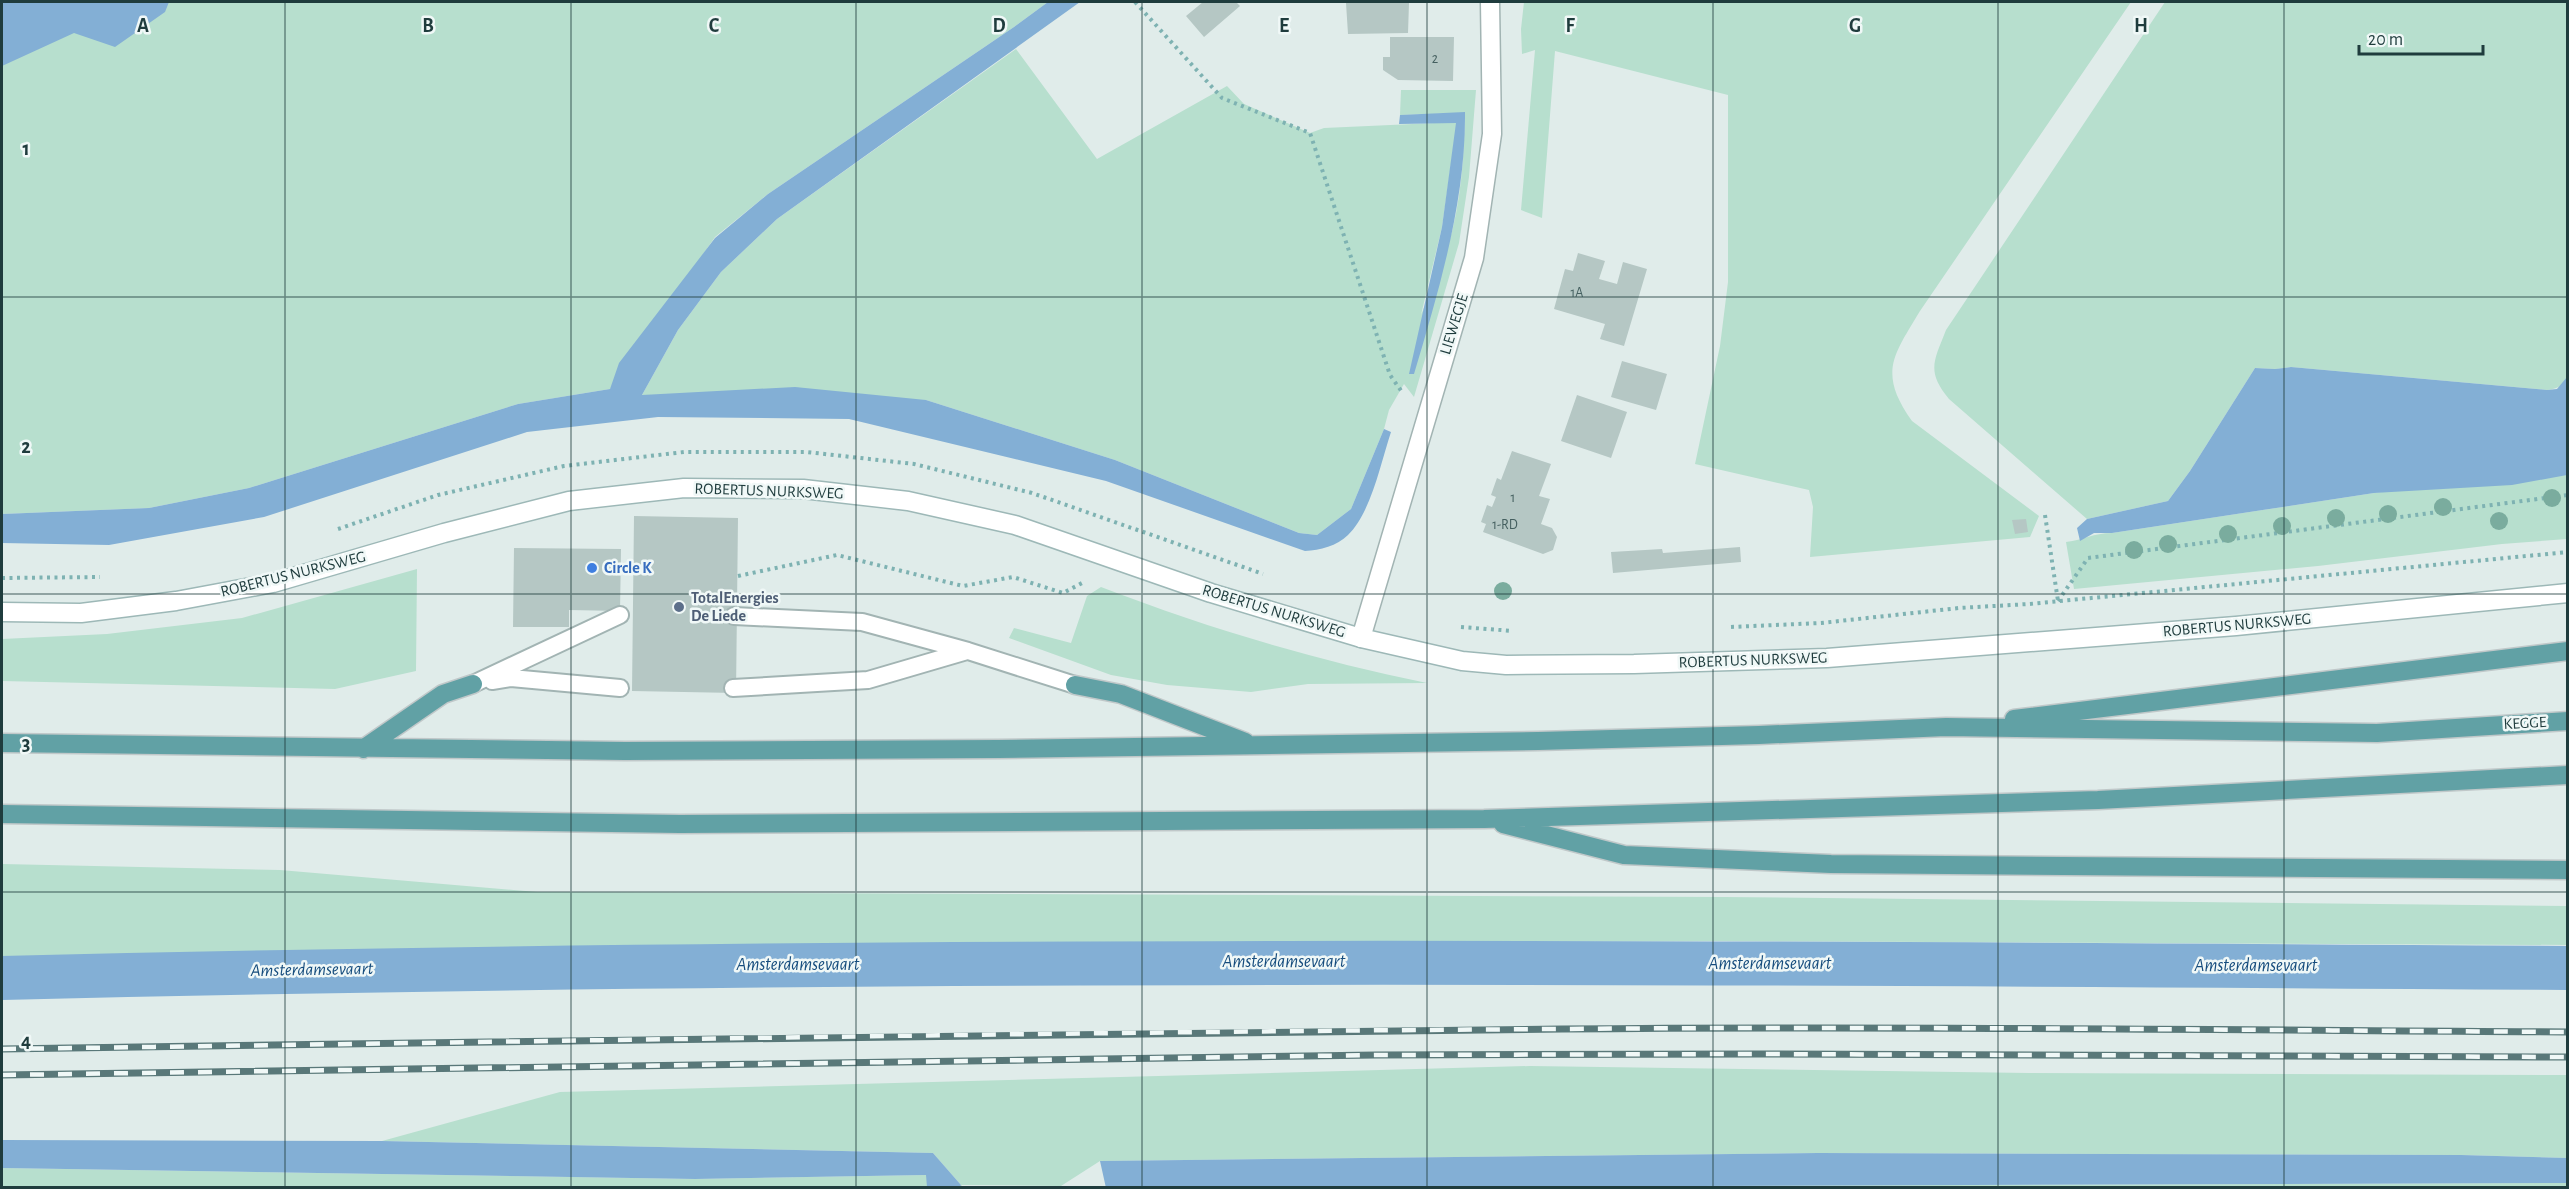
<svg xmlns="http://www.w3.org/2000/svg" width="2569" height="1189" font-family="'Alegreya Sans',sans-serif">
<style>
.green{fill:#b7dfce}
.water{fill:#83afd5}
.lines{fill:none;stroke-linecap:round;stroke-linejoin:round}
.canal{stroke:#83afd5;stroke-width:44}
.building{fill:#b5c7c4}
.service-casing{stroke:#a2b4b3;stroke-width:20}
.minor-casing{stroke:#a2b4b3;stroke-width:21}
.secondary-casing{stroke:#9db8b7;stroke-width:21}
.primary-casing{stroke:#c0c8c9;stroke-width:21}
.path{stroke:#7eb2b2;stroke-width:4;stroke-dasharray:3 4.5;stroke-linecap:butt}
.service{stroke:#fff;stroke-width:16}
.minor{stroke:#fff;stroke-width:18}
.secondary{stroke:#fff;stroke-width:18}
.primary{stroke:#61a1a5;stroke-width:18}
.rail-casing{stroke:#597879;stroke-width:7}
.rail{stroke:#f0f8f7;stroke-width:4.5;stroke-dasharray:14;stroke-linecap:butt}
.tree{fill:#7aac9e}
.grid{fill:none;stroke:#1f3c3d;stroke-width:1.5;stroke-opacity:0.55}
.shop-dot{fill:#3f7fe0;stroke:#f0f8f7;stroke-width:2}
.service-dot{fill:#5c6f8a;stroke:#f0f8f7;stroke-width:2}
.labels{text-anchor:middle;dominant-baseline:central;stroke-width:5;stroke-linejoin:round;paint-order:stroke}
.number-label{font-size:14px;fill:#445f5f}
.street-label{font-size:16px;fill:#1f3c3d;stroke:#f0f8f7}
.shop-label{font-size:16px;font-weight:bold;fill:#366cbe;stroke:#f0f8f7;text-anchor:start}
.service-label{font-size:16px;font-weight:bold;fill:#4e5e75;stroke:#f0f8f7;text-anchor:start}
.water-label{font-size:18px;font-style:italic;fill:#154c7d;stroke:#f0f8f7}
.grid-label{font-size:20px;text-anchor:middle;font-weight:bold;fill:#1f3c3d;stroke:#f0f8f7;stroke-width:5;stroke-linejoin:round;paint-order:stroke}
</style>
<rect width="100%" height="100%" fill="#e0ecea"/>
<!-- green -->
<path class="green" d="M103,2h945l-34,25 -246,167 -53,43 -105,152 -92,15 -269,84 -100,20 -147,6v-462z
M1524,2h607l-211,309c-27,45 -42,62 -8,110l127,95 -9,21 -220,20 3,-50 -4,-17 -114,-26 25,-118 8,-64v-187l-173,-44 -13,167 -21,-8 14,-160 -13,4 -1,-25z
M2165,2h402l1,375c-5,9 -11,12 -21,13l-256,-23 -16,2 -20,-1 -65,103 -22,30 -81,18 -138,-120c-23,-28 -15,-38 -3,-69z
M1016,49l81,110 130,-73 17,18 66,29 14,-5 133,-6 -15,105 -21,88c9,-23 20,-45 27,-69 13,-43 16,-89 17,-133l-65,2 1,-25h75l-7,87 -10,66 -45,154 -10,-13 -15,26 -5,19 -33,80 -34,26 -18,-2 -184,-73 -189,-60 -284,-5 36,-65 43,-58 56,-53z
M2567,469v70l-65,5 -184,22 -244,23 -8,-47c18,-2 27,-9 46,-9l262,-40z
M417,569l-1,102 -81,18 -333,-8v-42l105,-5 135,-16z
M1101,587c106,41 214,73 326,96l-119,1 -57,8 -84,-7 -56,-10 -102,-37 5,-10 57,15 16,-47z
M2,864l278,6 257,22 1187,5 843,9 1,39 -848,-4 -724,3 -994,17z
M1530,1066l499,7 539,2 -1,83 -106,-3 -643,-2 -718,8 -39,25 -99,-1 -2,3 1,-3 -28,-32 -551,-12 178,-49z
M2,1168l693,11 232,-4v13h-925z
M2567,1183v5l-1222,-1z"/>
<!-- water -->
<path class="water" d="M2,2h167l-4,10 -50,35 -41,-14 -72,33z
M1048,2h32l-303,217 -56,53 -43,58 -36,65 153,-8 131,13 189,60 184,73 18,2 34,-26 33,-80 7,3c-10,30 -20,81 -43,103 -11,11 -28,15 -43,16l-199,-70 -257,-62 -191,-2 -131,15 -263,85 -155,28 -107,-2v-29l147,-6 100,-20 269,-84 92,-15 9,-26 96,-125 53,-44 246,-167z
M1465,112c1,89 -26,178 -51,262h-5l33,-147 14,-104 -57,1 1,-9z
M2291,367l256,23 10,-1 10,-12v98l-55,10 -138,8 -262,40h-18l-14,8 -3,-13 10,-9 81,-18 22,-30 65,-103 20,1z
M2,1140l380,1 551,12 28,32 -1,2h-33l-1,-12 -231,4 -693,-11z
M1818,1153l643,2 106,3 1,25 -1462,5 -6,-27z"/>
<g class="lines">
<!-- canal -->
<path class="canal" d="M2,978c855,-21 1710,-16 2566,-10"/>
</g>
<!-- building -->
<path class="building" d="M1203,2h33l4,4 -36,31 -18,-21z
M1346,3h63l-1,30 -60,1z
M1390,37h64l-1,44 -55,-1 -15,-10v-13h7z
M1578,253l27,8 -6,18 18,5 6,-22 24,7 -23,77 -24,-7 5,-15 -51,-15 11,-40 8,2z
M1622,361l45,13 -11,36 -45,-13z
M1577,395l50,17 -16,46 -50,-17z
M1512,451l39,13 -12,32 11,3 -9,25 11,4 5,9 -4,13 -10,4 -60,-22 3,-8 -5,-2 6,-17 5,2 4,-10 -5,-2 6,-17 4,2z
M634,516l104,2 -2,175 -104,-2z
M2026,519l2,13 -13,2 -3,-14z
M1740,547l1,15 -128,11 -2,-21 51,-3 1,4z
M514,548l107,1 -1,62 -51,-1v17h-56z"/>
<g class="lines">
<defs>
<path id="service" d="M734,616l128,6 106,29 107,34
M492,681l19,-3 109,10
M473,684l147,-69
M733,688l135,-8 99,-29"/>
<path id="minor" d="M1361,638l113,-380 18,-124 -2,-132"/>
<path id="secondary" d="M2,612l79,1 95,-12 97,-18 171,-50 125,-32 115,-13 119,1 105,12 107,24 196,68 150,45 101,23 44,4 128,-1 193,-6 409,-32 332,-33"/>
<path id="primary" d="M1075,685l46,9 124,48
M2014,719l554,-68
M2,743l623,8 373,-2 540,-8 221,-6 187,-8 431,6 191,-12
M363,749l80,-55 30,-10
M2,814l678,10 804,-5 614,-19 470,-25
M1503,824l121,31 207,9 737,6"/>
</defs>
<!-- service casing -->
<use href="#service" class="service-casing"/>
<!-- minor casing -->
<use href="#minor" class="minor-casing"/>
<!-- secondary casing -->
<use href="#secondary" class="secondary-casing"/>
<!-- primary casing -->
<use href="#primary" class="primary-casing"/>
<!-- path -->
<path class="path" d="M1135,2l87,96 88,35 80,242 12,17
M2045,515l13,86
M338,529l100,-34 126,-29 120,-14h123l107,12 118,29 231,81
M738,576l99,-21 126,31 50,-9 50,16 21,-11
M2,578l98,-1
M2058,601l30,-43 480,-63
M1461,627l52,4
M1731,627l90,-4 138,-15 70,-4 539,-52"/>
<!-- service -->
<use href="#service" class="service"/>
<!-- minor -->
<use href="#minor" class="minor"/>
<!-- secondary -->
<use href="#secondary" class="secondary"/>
<!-- primary -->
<use href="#primary" class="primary"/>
<defs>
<path id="rail" d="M2,1049c520,-7 1040,-17 1560,-20 335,-3 670,1 1006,3
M2,1075l1374,-20 380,-1 812,3"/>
</defs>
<!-- rail casing -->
<use href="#rail" class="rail-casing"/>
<!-- rail -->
<use href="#rail" class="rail"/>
</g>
<!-- trees -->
<g class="tree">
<circle cx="2552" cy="498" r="9"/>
<circle cx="2443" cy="507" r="9"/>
<circle cx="2388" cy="514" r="9"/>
<circle cx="2336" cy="518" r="9"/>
<circle cx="2499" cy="521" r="9"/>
<circle cx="2282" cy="526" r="9"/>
<circle cx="2228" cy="534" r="9"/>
<circle cx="2168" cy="544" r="9"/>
<circle cx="2134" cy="550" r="9"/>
<circle cx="1503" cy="591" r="9"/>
</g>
<!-- grid -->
<path class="grid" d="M285,2v1186M571,2v1186M856,2v1186M1142,2v1186M1427,2v1186M1713,2v1186M1998,2v1186M2284,2v1186M2,297h2566M2,594h2566M2,892h2566"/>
<!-- markers -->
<circle class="shop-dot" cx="592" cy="568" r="6"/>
<circle class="service-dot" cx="679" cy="607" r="6"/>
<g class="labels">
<!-- number labels -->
<g class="number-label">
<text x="1435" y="59">2</text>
<text x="1577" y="293">1A</text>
<text x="1513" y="498">1</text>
<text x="1505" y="525">1-RD</text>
</g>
<!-- street labels -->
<g class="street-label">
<text transform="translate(1454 324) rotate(-73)">LIEWEGJE</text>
<text transform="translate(769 491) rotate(2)">ROBERTUS NURKSWEG</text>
<text transform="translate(293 574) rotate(-14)">ROBERTUS NURKSWEG</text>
<text transform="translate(1274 611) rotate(17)">ROBERTUS NURKSWEG</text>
<text transform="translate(2237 625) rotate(-5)">ROBERTUS NURKSWEG</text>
<text transform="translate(1753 660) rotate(-2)">ROBERTUS NURKSWEG</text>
<text transform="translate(2525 723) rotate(-3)">KEGGE</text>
</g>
<!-- shop labels -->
<g class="shop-label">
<text x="604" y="568">Circle K</text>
</g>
<!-- service labels -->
<g class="service-label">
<text x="691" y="598">TotalEnergies<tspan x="691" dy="18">De Liede</tspan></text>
</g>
<!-- water labels -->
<g class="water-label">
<text x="1284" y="962">Amsterdamsevaart</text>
<text x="1770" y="964">Amsterdamsevaart</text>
<text x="798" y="965">Amsterdamsevaart</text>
<text x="2256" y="966">Amsterdamsevaart</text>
<text transform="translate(312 970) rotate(-1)">Amsterdamsevaart</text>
</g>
</g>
<g class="grid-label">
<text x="143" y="32">A</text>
<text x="428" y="32">B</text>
<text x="714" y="32">C</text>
<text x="999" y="32">D</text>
<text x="1284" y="32">E</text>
<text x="1570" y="32">F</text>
<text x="1855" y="32">G</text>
<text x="2141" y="32">H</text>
<text x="26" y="155">1</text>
<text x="26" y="453">2</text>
<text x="26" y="750">3</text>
<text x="26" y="1047">4</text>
</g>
<!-- border -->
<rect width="2569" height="1189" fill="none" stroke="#1f3c3d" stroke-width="6"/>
<!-- scale -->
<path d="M2359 45v9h124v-9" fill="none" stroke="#1f3c3d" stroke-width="3"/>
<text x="2368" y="45" font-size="18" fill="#1f3c3d" stroke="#f0f8f7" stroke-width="4.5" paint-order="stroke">20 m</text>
</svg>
